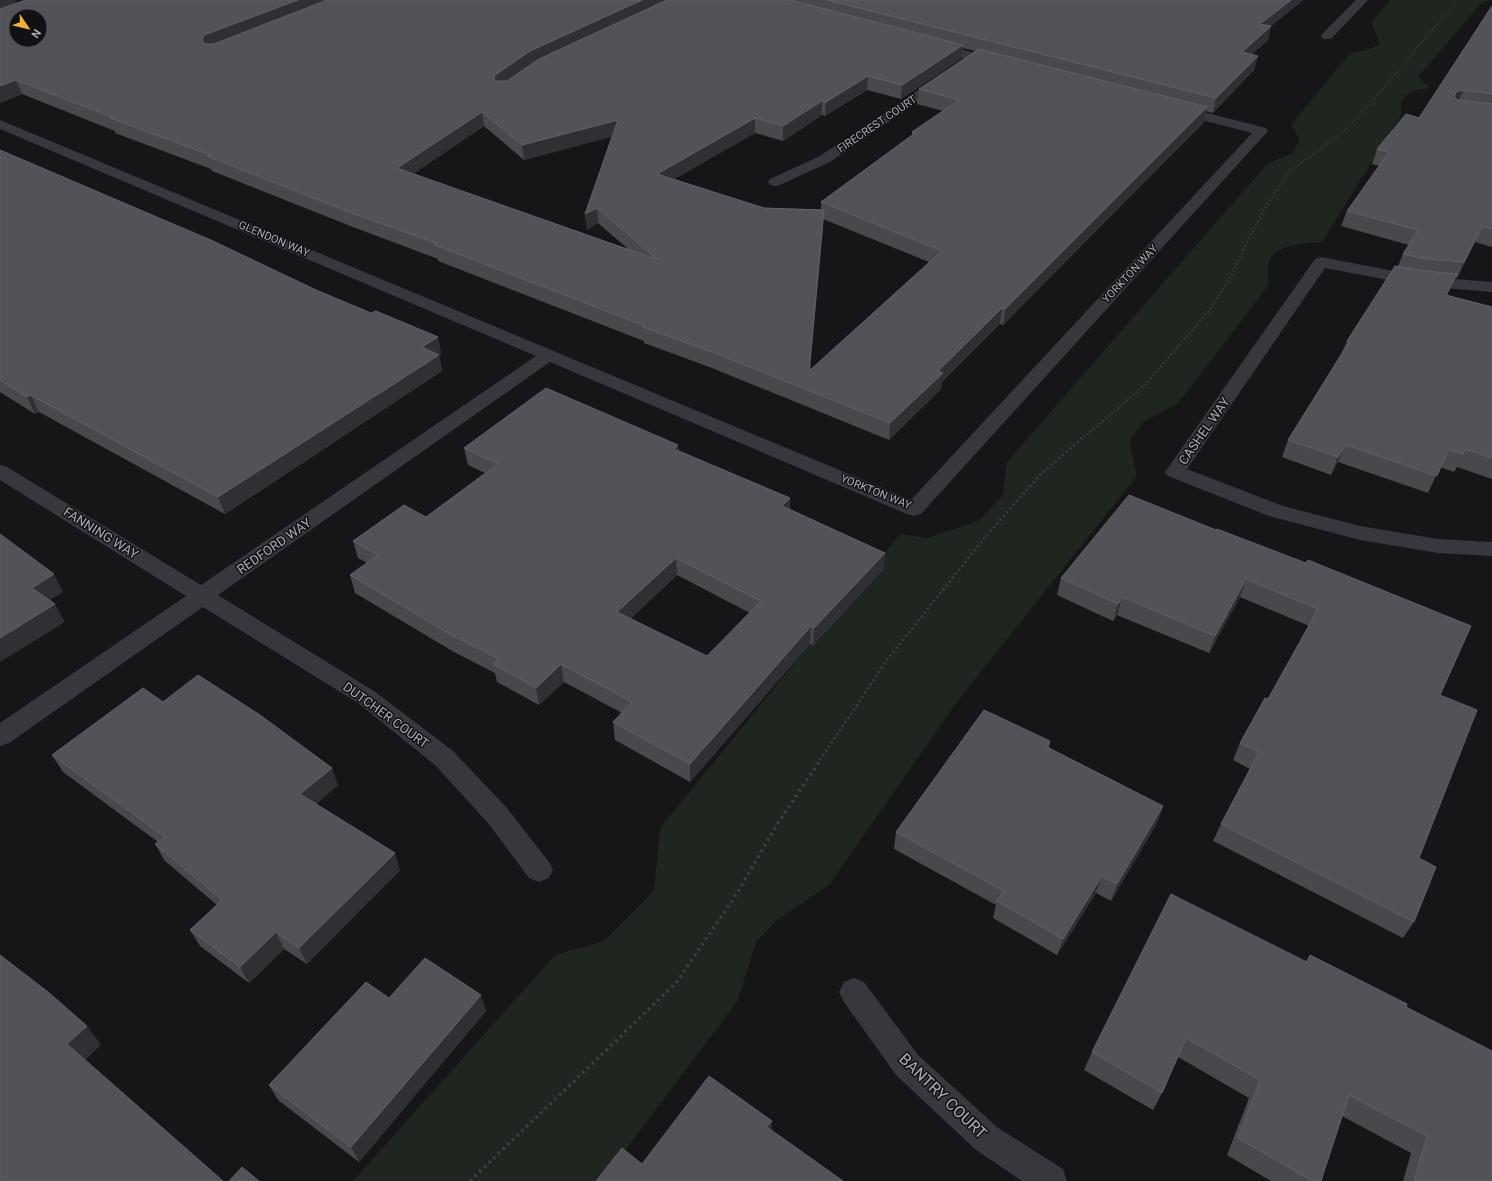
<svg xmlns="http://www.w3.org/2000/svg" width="1492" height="1181" font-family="Roboto,sans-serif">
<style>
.green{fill:#1e261f}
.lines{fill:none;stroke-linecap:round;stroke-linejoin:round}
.path-far3{stroke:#3d3f44;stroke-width:1.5;stroke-dasharray:1 2;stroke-linecap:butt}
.path-far2{stroke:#3d3f44;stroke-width:2;stroke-dasharray:1.5 2.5;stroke-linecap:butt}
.path-far1{stroke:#3d3f44;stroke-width:2.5;stroke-dasharray:2 3;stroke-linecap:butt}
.path{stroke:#3d3f44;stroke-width:3.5;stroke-dasharray:2.5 4;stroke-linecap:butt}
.street{fill:#37383d;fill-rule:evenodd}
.wall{fill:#47494d;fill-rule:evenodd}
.shaded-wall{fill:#2f3033}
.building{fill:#525359;stroke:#5f6168;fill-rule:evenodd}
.labels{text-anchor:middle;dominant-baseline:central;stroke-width:3;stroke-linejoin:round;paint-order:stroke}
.far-street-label{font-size:11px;fill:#a8adb8;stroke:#111113}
.street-label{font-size:13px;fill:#a8adb8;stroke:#111113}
.near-street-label{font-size:16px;fill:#a8adb8;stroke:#111113}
</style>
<rect width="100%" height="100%" fill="#161618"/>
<!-- green -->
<path class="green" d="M1390,0h102l-10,2 -64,75 12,11 -18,3 -11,9v15l-79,127c-19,2 -53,1 -54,27 -1,5 1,11 1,16l-87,113 -6,7 -33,17 -14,19 8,35 -181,227 -127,182 -53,36 -20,21 -19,60 -135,179h-249l202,-226 49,-14 50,-50 6,-63 240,-294 27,4 52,-17 24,-26 4,-33 261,-299 25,-10 7,-14 -9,-14 59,-72 17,-3 13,-5 -8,-23z"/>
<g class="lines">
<!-- path-far3 -->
<path class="path-far3" d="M1277,190l14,-20 48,-34 30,-31 89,-105"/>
<!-- path-far2 -->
<path class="path-far2" d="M1084,437l60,-51 64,-74 24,-37 15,-34 20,-37 11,-15"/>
<!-- path-far1 -->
<path class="path-far1" d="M820,760l67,-100 99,-124 55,-62 44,-38"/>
<!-- path -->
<path class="path" d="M470,1181l206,-198 60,-88 42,-72 43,-64"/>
<!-- street -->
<path class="street" d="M1356,0h12l-37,39h-8l-2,-3 2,-3z
M932,42l70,18 2,3 -2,3 -4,1 -70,-18 -2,-3 2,-3z
M943,75l4,1 2,3 -2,3 -117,80 -50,23 -5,1 -5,-1 -2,-3 2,-3 50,-23 119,-80z
M1176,105l90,23 2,3 -347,383 -7,2 -7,-2 -357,-152 -332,233 156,96 79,60 53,56 43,55 4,8 -4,8 -10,4 -10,-4 -41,-55 -53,-58 -77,-62 -155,-96 -194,136 -9,3v-23l186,-127 -186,-116v-15l7,2 194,118 335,-229 -536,-227v-9l911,380 341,-367 -81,-21 -2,-3 2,-3z
M1321,257l99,19 72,6v10l-72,-6 -95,-18 -138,201 96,37 77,20 78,13 54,3v14l-54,-3 -78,-13 -91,-24 -101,-40 -3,-4 150,-213z
M854,978l10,4 54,73 80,73 65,41 4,12h-45l-46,-31 -80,-75 -52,-73 -5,-10 5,-10z"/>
</g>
<!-- wall -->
<path class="wall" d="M0,0h17l-4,4 13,-4h1277l-32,26 -3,14 -17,15 7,1 -4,14 -41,43 -7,-2 -2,11 -201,203 -3,-1 -58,58 -1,7 -52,51 -177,-72 -68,-25v-2l-206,-80v-2l-85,-32 -141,-56 -1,-2 -96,-36v-2l-93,-37 -22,9zM963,48l12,3 -56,38 -2,15 26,7 -31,21v3l-91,67v8l-57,-2 -90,-29 81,-46 28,8 39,-26 3,1 42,-26 34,9 60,-40zM484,126l40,34 88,-24 -27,78 2,16 11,-7 30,26 -215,-75zM823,219l106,43 -119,108 13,-144z
M1492,6v241l-17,-5 -18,36 -2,-1 -8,18 45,12v172l-35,-12 -3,5 -14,-5 -12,26 -90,-31 -7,13 -49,-18 6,-17 53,-85 6,-14 51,-75 5,-12 6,-9 -68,-19 6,-15 32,-45 -7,-2 5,-15 42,-31z
M0,150l316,140 55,23 67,24 3,17 -2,1 3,16 -217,143 -186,-102 -4,2 -35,-22z
M678,445l1,6 111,47v11l95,44 -2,17 -70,75 -3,-1 -120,138 -75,-42 -2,-18 9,-9 -58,-31 -25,23 -42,-23 -2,-9 -41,-21 -99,-59 -5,-18 17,-12 -9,-5 -5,-17 73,-24 59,-44 -17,-8 -4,-17zM677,575l73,38 -43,43 -77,-37z
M1216,530l224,165 -21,163 -5,64 -11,16 -190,-97 8,-17 29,-55 -17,-9 7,-17 28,-44 41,-73 -69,-29 -31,56 -92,-38 -4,6 -56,-26 4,-17z
M163,702l175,83 -22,19 84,66 -93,94 -23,-15 -35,34 -49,-37 -10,-16 27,-25 -52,-44 -10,-17 3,-2 -95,-70 -11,-17z
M1050,741l-1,7 114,58 -6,17 -46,78 -15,-8 -39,62 -64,-37 3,-13 -102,-56 2,-17z
M1310,955l96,52 86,174h-89l8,-28 -69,-37 -21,65h-50l-44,-26 22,-57 -71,-41 -16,36 -9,17 -69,-40 8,-18 214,-90z
M389,998l97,13 -127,151 -81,-62 -9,-15z"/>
<!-- shaded-wall -->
<path class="shaded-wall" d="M0,0h17l-17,18z
M298,0h38l-128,49 -6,-9 2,-5z
M642,0h28l-174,91 -2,-15 36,-25z
M1291,0h12l-46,37 3,-13z
M1271,26l-3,14 -30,26 4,-14z
M963,45l-2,14 -60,40 1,-14z
M1258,56l-4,14 -41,43 3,-15z
M868,76l-1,14 -42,26 1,-14z
M16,80l6,14 -22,9v-17z
M1463,90l-6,15 -6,1 5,-14z
M822,101v14l-39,26v-15z
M1207,107l-3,15 -201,203 2,-16z
M482,112l2,14 -84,57 -3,-15z
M755,118v15l-98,56v-15z
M618,120l1,15 -95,25 -2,-15z
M597,208l1,15 -11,7 -2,-16z
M824,210l-1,16 -15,162 1,-17z
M1482,227l-7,15 -18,36 7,-16z
M1457,274l-7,16 -11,21 7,-16z
M1002,308l-2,16 -58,58 -1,7 -52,51 1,-17 48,-52z
M438,337l3,17 -2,1 3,16 -217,143 -7,-17 204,-150z
M31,395l8,17 -4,2 -8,-17z
M678,445l1,17 -5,-13z
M1346,445l-8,17 -7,13 7,-18z
M790,498l-1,18 -7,-10z
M885,553l-2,17 -70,75 1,-17z
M676,558l1,17 -58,55 -2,-18z
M54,574l9,18 -21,13 -10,-17z
M1246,579l-6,18 -31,56 6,-17z
M1122,597l-5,18 -4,6 5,-17z
M55,604l10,18 -65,40v-24z
M811,626l-1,18 -120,138v-18z
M561,664l3,18 -25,23 -3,-17z
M332,768l6,17 -31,26 -7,-17z
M1163,806l-6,17 -46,78 6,-17z
M395,853l5,17 -93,94 -8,-16z
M1102,876l-6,17 -39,62 6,-16z
M276,932l8,17 -35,34 -9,-16z
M481,995l5,16 -127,151 -8,-15z
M87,1026l14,19 -19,18 -15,-19z
M772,1121l-1,17 -4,-11z"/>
<!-- building -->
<path class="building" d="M26,0h272l-94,35 -2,5 3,4h9l113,-44h315l-112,51 -36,25 1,5h12l32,-22 128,-59h123l173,45 -61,40 -34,-9 -42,26 -4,-1 -39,25 -28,-8 -98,56 107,34 60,2 -15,161 133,-120 -121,-49 94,-69 -3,-1 47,-32 -40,-11 60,-40 228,58 -202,202 -3,-1 -64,63 5,2 -53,50 -178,-71 -69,-25 2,-1 -210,-81 3,-1 -89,-32 -142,-56 3,-1 -100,-37 2,-1 -96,-37 -16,6v-77zM16,16h24v24h-24zM482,112l40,33 96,-25 -33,94 12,-6 61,52 -261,-92z
M827,0h464l-31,24 11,2 -29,26 16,4 -42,42z
M1492,6v88l-29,-4 -7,2 -2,5 4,3 34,4v125l-10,-2 -18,35 -37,-3 -24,-5 15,-24 -71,-19 42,-59 -12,-3 29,-35 13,4z
M0,150l213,91 103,49 55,23 5,-2 62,26 -16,10 17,8 -221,142 -187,-102 -4,2 -27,-17z
M1395,266l31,5 31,3 -11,21 46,12v151l-27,-9 -2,5 -15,-4 -11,26 -91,-31 -8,12 -50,-17 61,-98 -2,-1z
M546,388l132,57 -4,4 116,49 -8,8 103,47 -71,75 -3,-2 -121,138 -77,-42 19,-20 -71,-38 -25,24 -43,-24 6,-5 -49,-25 -100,-59 28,-20 -25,-14 51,-36 22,12 72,-53 -34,-16zM676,558l85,43 -54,55 -90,-44z
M1129,495l87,35 1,-1 89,34 2,-3 163,66 -31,69 37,15 -58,148 17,9 -22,55 -193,-98 38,-72 -19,-9 25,-45 3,1 50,-90 -72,-30 -31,57 -93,-39 -4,7 -57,-26z
M0,534l54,40 -22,14 23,16 -55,34z
M198,675l62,40 72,53 -32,26 95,59 -96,95 -23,-16 -36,35 -50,-37 32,-30 -67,-56 10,-7 -113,-82 91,-67 20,14z
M984,710l66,31 -3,6 116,59 -46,78 -15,-8 -39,63 -66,-38 7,-10 -108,-59z
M1171,894l136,68 3,-7 97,49 -1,3 86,44v130h-78l13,-45 -78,-41 -28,86h-9l-74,-43 22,-58 -74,-42 -24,55 -70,-41z
M0,955l48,37 39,34 -20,18 156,137h-223z
M425,958l56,37 -130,152 -82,-62 97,-103 23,16z
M709,1076l63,45 -5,6 76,54h-247l26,-33 20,16z
M242,1167l17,14h-30z"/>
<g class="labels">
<!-- far-street labels -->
<g class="far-street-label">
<text transform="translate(877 124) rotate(-34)">FIRECREST COURT</text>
<text transform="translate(274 239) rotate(23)">GLENDON WAY</text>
<text transform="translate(1130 274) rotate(-47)">YORKTON WAY</text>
<text transform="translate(876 492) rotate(22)">YORKTON WAY</text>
</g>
<!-- street labels -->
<g class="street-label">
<text transform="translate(1204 431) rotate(-55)">CASHEL WAY</text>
<text transform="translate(101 533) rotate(32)">FANNING WAY</text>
<text transform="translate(274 546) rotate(-35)">REDFORD WAY</text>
<text transform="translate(386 715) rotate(36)">DUTCHER COURT</text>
</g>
<!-- near-street labels -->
<g class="near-street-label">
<text transform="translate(943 1096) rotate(44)">BANTRY COURT</text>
</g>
</g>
<!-- north arrow -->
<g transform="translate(28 28) rotate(125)"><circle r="19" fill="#111113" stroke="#4d4f55"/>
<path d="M0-3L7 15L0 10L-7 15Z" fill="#f2b134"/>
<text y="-6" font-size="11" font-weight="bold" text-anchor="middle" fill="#a8adb8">N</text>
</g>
</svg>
